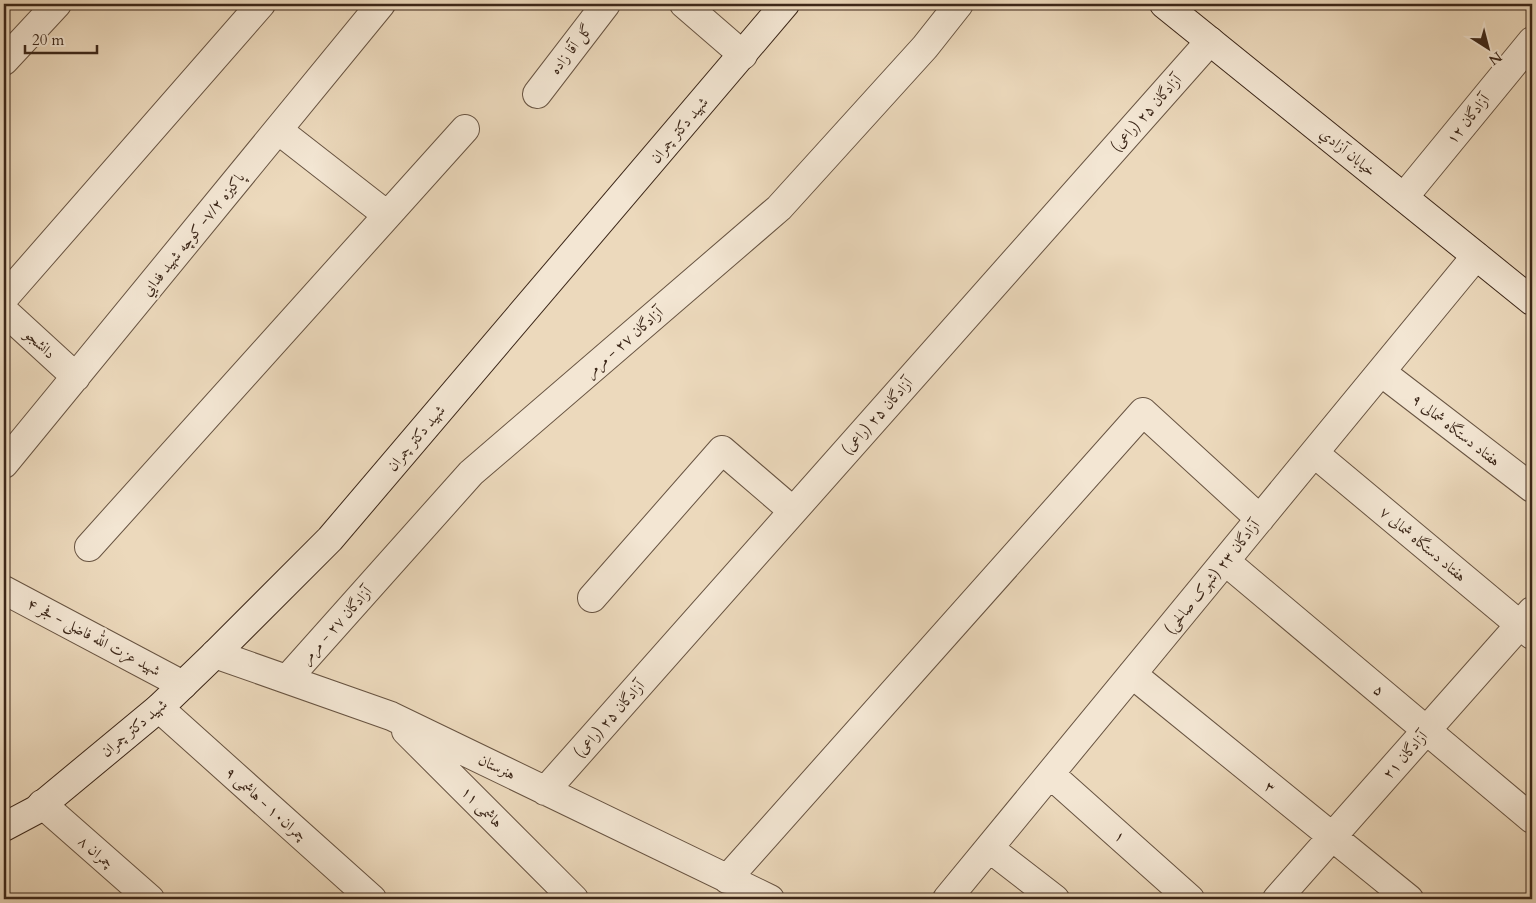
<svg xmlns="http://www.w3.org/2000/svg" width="1536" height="903" font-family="Cardo,Amiri,serif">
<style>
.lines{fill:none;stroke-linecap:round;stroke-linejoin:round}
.street-casing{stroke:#685442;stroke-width:30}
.secondary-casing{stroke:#3c2719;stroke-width:30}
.street{stroke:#f3e6d3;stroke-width:28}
.secondary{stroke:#f3e6d3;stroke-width:28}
.labels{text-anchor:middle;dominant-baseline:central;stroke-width:4.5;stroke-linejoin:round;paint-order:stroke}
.street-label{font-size:15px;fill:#3c2719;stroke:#f3e6d3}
</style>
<rect width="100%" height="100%" fill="#ecd9bc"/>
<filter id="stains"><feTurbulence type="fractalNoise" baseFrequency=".004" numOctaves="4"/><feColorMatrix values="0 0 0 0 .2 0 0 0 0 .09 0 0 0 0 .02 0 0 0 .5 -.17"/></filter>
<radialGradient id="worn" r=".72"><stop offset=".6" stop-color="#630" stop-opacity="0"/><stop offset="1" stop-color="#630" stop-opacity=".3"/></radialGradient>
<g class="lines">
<defs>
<path id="street" d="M684,4l59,51
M4,61l53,-57
M537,94l69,-90
M278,130l109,85
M1404,197l128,-156
M4,298l257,-294
M4,311l72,66
M1381,372l151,116
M1314,453l218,182
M4,464l377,-460
M89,547l376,-418
M1225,561l307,258
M4,590l179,95
M592,598l130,-148 71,61
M215,654l176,62 379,183
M1132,674l277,225
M288,678l183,-205 308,-265 146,-161 34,-43
M159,708l213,191
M406,731l168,168
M1050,774l140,125
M545,791l665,-750
M42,804l108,95
M989,848l66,51
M727,879l416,-467 117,107
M947,899l529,-643
M1277,899l255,-288"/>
<path id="secondary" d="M1164,4l368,297
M4,827l32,-17 123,-102 56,-54 115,-115 455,-535"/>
</defs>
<!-- street casing -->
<use href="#street" class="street-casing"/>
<!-- secondary casing -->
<use href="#secondary" class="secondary-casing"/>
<!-- street -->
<use href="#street" class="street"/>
<!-- secondary -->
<use href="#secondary" class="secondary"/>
</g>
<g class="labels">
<!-- street labels -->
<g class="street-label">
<text transform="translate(571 49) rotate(-52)">گل آقا زاده</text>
<text transform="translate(1146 113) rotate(-48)">آزادگان ۲۵ (راعی)</text>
<text transform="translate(1468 119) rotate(-51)">آزادگان ۱۲</text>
<text transform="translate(679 130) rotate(-50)">شهید دکتر چمران</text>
<text transform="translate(1348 152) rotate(39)">خيابان آزادي</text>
<text transform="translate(193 234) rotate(-51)">پاکیزه ۷/۲- كوچه شهيد فدايي</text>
<text transform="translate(624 342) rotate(-41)">آزادگان ۲۷ - مرمر</text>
<text transform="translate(40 344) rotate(43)">دانشجو</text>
<text transform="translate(877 416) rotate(-48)">آزادگان ۲۵ (راعی)</text>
<text transform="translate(1456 430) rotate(38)">هفتاد دستگاه شمالی ۹</text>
<text transform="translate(416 438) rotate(-50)">شهید دکتر چمران</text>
<text transform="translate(1423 544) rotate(40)">هفتاد دستگاه شمالی ۷</text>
<text transform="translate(1212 577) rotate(-51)">آزادگان ۲۳ (شهرک صالحی)</text>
<text transform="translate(336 625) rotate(-48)">آزادگان ۲۷ - مرمر</text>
<text transform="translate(94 637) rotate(28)">شهید عزت الله فاضلی - فجر ۴</text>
<text transform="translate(1379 690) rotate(40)">۵</text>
<text transform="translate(609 719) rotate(-48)">آزادگان ۲۵ (راعی)</text>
<text transform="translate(134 728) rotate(-40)">شهید دکتر چمران</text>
<text transform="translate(1405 755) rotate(-48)">آزادگان ۲۱</text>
<text transform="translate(497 767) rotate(26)">هنرستان</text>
<text transform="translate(1270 787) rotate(39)">۳</text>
<text transform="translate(266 804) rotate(42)">چمران۱۰ - هاشمی ۹</text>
<text transform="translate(482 807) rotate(45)">هاشمی ۱۱</text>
<text transform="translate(1120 836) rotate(42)">۱</text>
<text transform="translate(96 852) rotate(41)">چمران ۸</text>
</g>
</g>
<!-- margin -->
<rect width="1536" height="903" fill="none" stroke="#ecd9bc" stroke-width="20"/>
<rect x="5" y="5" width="1526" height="893" fill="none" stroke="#3c2719" stroke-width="2.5"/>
<rect x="10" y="10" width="1516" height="883" fill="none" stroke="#3c2719"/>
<!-- north arrow -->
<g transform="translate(1488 48) rotate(144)" stroke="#f3e6d3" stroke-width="4" paint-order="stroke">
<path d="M0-4L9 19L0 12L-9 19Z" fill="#3c2719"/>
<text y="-8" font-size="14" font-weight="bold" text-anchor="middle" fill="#3c2719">N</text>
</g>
<!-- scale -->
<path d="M25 45v8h72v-8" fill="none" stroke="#3c2719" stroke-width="2.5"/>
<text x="32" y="45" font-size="15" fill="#3c2719" stroke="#f3e6d3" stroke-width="4" paint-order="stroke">20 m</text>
<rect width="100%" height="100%" filter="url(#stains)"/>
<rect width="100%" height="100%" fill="url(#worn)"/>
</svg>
